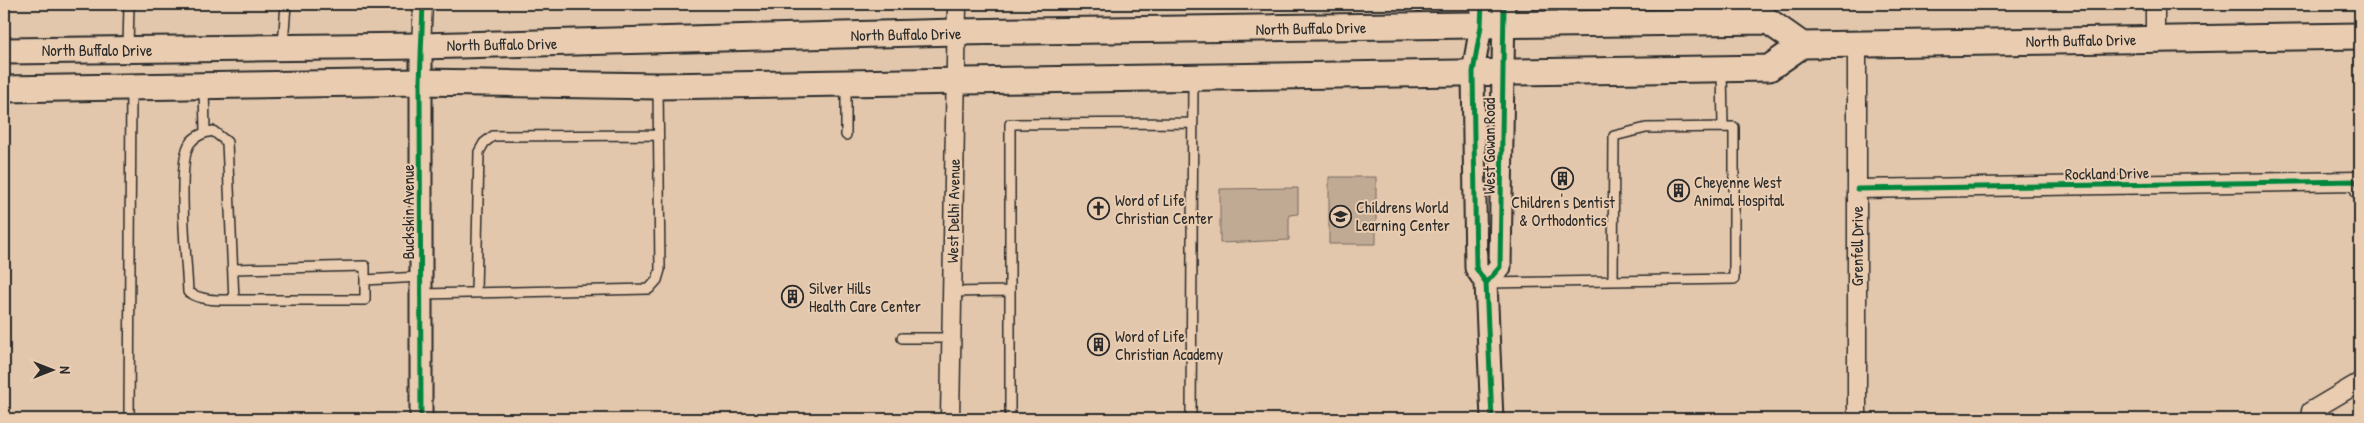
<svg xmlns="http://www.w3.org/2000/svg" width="2364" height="423" font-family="'Patrick Hand',sans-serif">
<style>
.green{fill:#c1aa94;stroke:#766a60}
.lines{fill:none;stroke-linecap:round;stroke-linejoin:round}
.service-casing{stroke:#2b2b2b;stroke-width:12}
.minor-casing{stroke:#2b2b2b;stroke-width:21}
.tertiary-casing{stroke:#2b2b2b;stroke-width:25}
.secondary-casing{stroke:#2b2b2b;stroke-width:29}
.service{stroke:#eacdb1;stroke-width:9}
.minor{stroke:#eacdb1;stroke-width:18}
.tertiary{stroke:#eacdb1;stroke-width:21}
.secondary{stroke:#eacdb1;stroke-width:25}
.cycleway-casing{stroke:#eacdb1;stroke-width:8}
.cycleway{stroke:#00873e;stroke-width:5}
.labels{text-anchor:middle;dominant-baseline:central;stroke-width:4;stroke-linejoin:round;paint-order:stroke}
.street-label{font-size:16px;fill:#2b2b2b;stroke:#eacdb1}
.poi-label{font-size:16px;fill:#2b2b2b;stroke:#eacdb1;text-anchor:start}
</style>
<rect width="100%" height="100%" fill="#e2c7ac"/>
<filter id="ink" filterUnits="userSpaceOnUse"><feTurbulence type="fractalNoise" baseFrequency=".02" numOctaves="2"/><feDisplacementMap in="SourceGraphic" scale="10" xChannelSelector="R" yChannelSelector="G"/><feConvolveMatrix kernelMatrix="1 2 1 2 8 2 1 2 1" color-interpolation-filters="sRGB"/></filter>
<g filter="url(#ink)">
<!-- green -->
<path class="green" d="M1329,177h47v67h-47z
M1298,188v26l-9,1v25l-69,3v-54z"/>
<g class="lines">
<defs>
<path id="service" d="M283,45l3,-41
M128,48l1,-44
M1722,69l1,58
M846,85v50
M204,86l1,46
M233,269l132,-3v34h-131c-16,0 -32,1 -46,-8 -1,-28 -12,-130 2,-149 5,-7 15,-11 23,-12l14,11 7,158
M365,280l55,-3
M1489,283l245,-4v-152l-88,1 -32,8 -1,144
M951,292l58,-1
M476,293l3,-141 5,-9 9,-7 165,-1
M421,294l228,-5 8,-9 3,-10 -2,-182
M902,338h49
M129,419l2,-330
M1010,419v-295l182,-1
M1191,419l2,-340"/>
<path id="minor" d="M2155,39v-35
M421,46l2,-42
M1857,189l500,-8 3,9
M950,419l7,-415
M1857,419v-375
M2310,419l1,-8 49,-29"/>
<path id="tertiary" d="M1482,4l-1,22 -8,46 3,196 10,15 6,136
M1486,283l14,-16 4,-263
M421,419v-373"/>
<path id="secondary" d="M4,51l417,-5 535,-14 812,-11 34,24
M4,89l416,-7 238,4 1111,-18 33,-23 558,-9"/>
</defs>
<!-- service casing -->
<use href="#service" class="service-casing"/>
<!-- minor casing -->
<use href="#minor" class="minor-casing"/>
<!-- tertiary casing -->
<use href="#tertiary" class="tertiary-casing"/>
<!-- secondary casing -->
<use href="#secondary" class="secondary-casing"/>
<!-- service -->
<use href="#service" class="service"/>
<!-- minor -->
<use href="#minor" class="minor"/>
<!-- tertiary -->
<use href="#tertiary" class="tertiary"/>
<!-- secondary -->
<use href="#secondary" class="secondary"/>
<defs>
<path id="cycleway" d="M1482,4l-1,22 -8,46 3,196 10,15 6,136
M1857,189l500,-8 3,9
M1486,283l14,-16 4,-263
M421,419l-1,-337 3,-78"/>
</defs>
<!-- cycleway casing -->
<use href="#cycleway" class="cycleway-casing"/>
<!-- cycleway -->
<use href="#cycleway" class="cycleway"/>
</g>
</g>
<!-- icons -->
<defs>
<symbol id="building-ring" viewBox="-11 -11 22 22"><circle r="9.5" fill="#eacdb1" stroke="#2b2b2b" stroke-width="1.5"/><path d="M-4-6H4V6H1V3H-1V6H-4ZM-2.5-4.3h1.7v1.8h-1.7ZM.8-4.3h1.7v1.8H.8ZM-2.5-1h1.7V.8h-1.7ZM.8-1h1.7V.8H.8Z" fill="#2b2b2b"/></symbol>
<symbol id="church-ring" viewBox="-11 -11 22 22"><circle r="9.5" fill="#eacdb1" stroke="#2b2b2b" stroke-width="1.5"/><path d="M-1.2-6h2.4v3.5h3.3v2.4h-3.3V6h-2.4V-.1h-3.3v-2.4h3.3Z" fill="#2b2b2b"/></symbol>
<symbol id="school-ring" viewBox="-11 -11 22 22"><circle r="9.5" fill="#eacdb1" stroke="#2b2b2b" stroke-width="1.5"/><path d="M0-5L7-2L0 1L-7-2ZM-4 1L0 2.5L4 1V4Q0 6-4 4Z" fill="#2b2b2b"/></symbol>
</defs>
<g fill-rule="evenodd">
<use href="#building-ring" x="1550" y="166" width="25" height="25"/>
<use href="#building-ring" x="1666" y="178" width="25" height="25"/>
<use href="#church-ring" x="1086" y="196" width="25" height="25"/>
<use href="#school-ring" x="1328" y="204" width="25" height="25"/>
<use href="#building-ring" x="780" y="284" width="25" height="25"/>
<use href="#building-ring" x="1086" y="332" width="25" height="25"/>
</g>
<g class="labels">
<!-- street labels -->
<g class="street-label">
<text transform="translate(1311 28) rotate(-1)">North Buffalo Drive</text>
<text transform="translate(906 34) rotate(-1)">North Buffalo Drive</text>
<text transform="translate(2081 40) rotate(-1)">North Buffalo Drive</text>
<text transform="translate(502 44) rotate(-1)">North Buffalo Drive</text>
<text x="97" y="50">North Buffalo Drive</text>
<text transform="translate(1489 146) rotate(-90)">West Gowan Road</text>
<text transform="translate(2107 173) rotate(-1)">Rockland Drive</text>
<text transform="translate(953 211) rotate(-89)">West Delhi Avenue</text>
<text transform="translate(408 212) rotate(-90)">Buckskin Avenue</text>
<text transform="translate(1857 246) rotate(-90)">Grenfell Drive</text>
</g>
<!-- poi labels -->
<g class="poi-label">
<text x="1694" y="182">Cheyenne West<tspan x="1694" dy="18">Animal Hospital</tspan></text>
<text x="1115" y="200">Word of Life<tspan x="1115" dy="18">Christian Center</tspan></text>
<text x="1563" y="202" text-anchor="middle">Children's Dentist<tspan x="1563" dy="18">&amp; Orthodontics</tspan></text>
<text x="1356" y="207">Childrens World<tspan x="1356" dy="18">Learning Center</tspan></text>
<text x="809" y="288">Silver Hills<tspan x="809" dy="18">Health Care Center</tspan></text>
<text x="1115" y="336">Word of Life<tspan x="1115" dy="18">Christian Academy</tspan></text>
</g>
</g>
<!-- margin -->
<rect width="2364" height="423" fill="none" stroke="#eacdb1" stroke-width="20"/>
<rect x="10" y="10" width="2344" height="403" fill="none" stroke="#2b2b2b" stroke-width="2" filter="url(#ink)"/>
<!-- north arrow -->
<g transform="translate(52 370) rotate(90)" stroke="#eacdb1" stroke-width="4" paint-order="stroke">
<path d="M0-4L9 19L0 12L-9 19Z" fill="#2b2b2b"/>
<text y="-8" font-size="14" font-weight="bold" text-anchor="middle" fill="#2b2b2b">N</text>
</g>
</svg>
